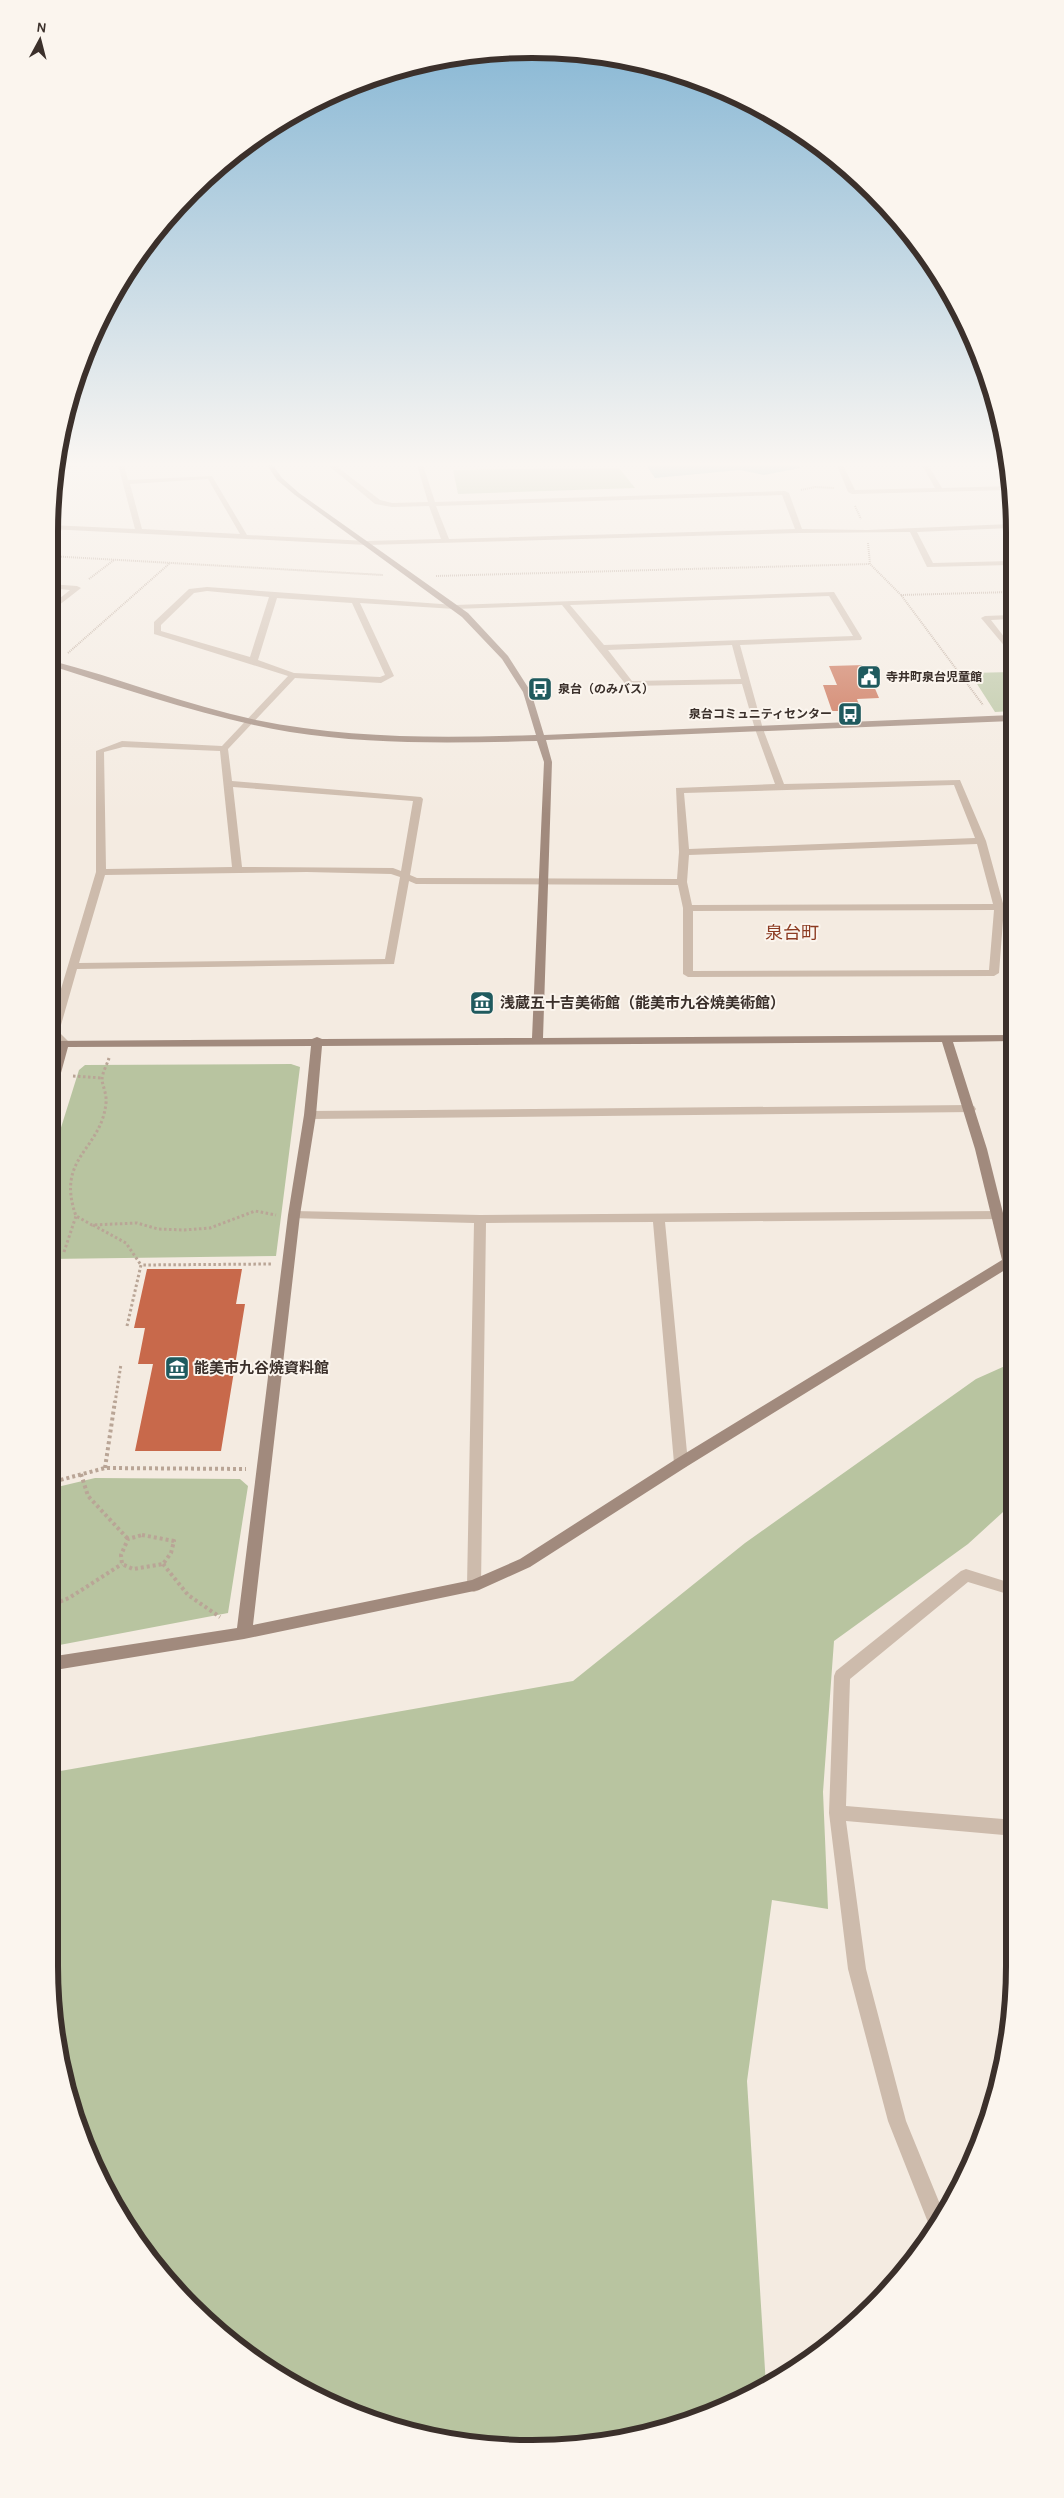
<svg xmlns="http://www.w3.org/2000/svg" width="1064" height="2498" font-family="Karla,'Noto Sans JP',sans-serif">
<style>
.green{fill:#b8c4a0}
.water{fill:#7fb0b2}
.building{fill:#c8694b}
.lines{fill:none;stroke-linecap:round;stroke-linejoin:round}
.path-far2{stroke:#b9a596;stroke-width:2;stroke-dasharray:1 1;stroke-linecap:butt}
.path-far1{stroke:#b9a596;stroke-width:3;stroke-dasharray:2.5 2.5;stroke-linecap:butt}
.path{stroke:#b9a596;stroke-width:4;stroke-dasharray:3 3;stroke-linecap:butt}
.street{fill:#cdbbac;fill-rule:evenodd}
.secondary{fill:#a18a7d;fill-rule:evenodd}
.labels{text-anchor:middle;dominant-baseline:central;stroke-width:4;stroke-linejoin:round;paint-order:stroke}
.far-poi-label{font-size:12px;font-weight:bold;fill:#3b302b;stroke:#fbf5ee;text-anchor:start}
.poi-label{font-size:15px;font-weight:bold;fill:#3b302b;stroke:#fbf5ee;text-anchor:start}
.quarter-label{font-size:18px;fill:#8c3b22;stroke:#fbf5ee}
.rim{fill:none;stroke:#3b302b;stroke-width:6}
</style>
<rect width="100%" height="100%" fill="#f4ebe1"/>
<!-- green -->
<path class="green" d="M619,468l16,20 -177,6 -5,-24z
M1012,672v39l-17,1 -25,-39z
M291,1064l9,3 -24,189 -227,3v-93l30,-96 6,-5z
M1014,1362v140l-46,42 -134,97 -11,151 5,117 -56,-9 -25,181 19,305 -49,26 -90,28 -64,8 -94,-3 -92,-21 -86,-39 -77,-55 -46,-46 -55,-77 -39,-85 -25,-156v-193l524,-92 172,-138 231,-164z
M95,1478l145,1 8,7 -20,127 -179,34v-158z"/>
<!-- water -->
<path class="water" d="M646,465h153l1,3 -36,7 -24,-5 -85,8z"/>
<!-- building -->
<path class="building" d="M865,665l14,33 -22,1 4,12h-29l-9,-26h14l-8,-19z
M147,1269h95l-6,35h9l-24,147h-86l18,-87h-15l7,-36h-11z"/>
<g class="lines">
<!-- path-far2 -->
<path class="path-far2" d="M801,490l14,-3 19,1
M855,506l6,13
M868,543l2,21 31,31 82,110
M49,556l334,19
M436,576l434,-12
M89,579l25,-19
M901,595l110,-3
M68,653l102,-90"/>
<!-- path-far1 -->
<path class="path-far1" d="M109,1058c-2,7 -7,15 -7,22 1,7 5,15 4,23 -5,48 -51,54 -30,113l16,9 45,-2 21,6 26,1 26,-2 45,-17 21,4
M73,1076l29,2
M93,1225l33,18 15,22
M64,1252l12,-36
M127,1326l14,-61 130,-1
M115,1403l6,-39"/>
<!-- path -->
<path class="path" d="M105,1468l10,-67
M81,1474l7,22 40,43
M49,1483l56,-15 141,1
M142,1535l32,6 -3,12 -8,11 -30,5 -11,-5 -1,-9 7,-16z
M163,1564l25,31 32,22
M49,1606l20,-8 53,-34"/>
<!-- street -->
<path class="street" d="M70,465h9l-20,7v-4z
M118,465h6l4,15 84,-4 35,59 120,6 74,-2 -12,-33 -37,1 -17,-3 -47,-39h7l45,35 12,3 36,-1 -11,-37h6l12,37 350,-11 4,2 13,36 65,1 144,-6v4l-94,4 16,31 78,-2v4l-84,2 -17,-35 -111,1 -432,12 -318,-16 1,-4 85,4zM208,479l32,55 -98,-5 -12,-45zM782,495l13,34 -346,10 -13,-33z
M837,465h6l12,25 80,-2 -13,-23h6l14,23 69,-2v4l-159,4 -4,-2z
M1006,465h4l1,4 -2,-1z
M49,584l28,2 4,2 -32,25v-6l21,-17 -21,-2z
M207,587l248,18 379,-13 28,46 -1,2 -121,5 23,84 21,55 176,-4 26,61 18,66 -5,66 -5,3 -306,1 -5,-3v-66l-5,-23 -262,-1 -7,-3 -15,83 -317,5 -18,63 11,11 -2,2h-8l-11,-10v-6l47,-157v-121l26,-10 100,5 66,-70 -134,-42v-12l35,-33zM207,591l62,6 -19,60 -89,-26v-6l33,-32zM829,596l24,40 -249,9 -34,-40zM277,598l75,5 33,72 -5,2 -86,-4 -36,-13zM360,603l95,6 107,-4 65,81 115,-2 13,45 20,55 -99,4 3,64 -2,27 -260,-1 -7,-3 13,-76 -2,-2 -189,-16 -4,-32 67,-71 86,5 13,-7zM732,645l9,34 -109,2 -24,-31zM123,747l97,4 12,116 -126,2 -2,-117zM954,785l21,53 -286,11 -5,-56zM233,787l180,14 -12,70 -8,-3 -151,-1zM977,844l16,60 -301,1 -5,-23 2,-27zM307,872l84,2 9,3 -15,82 -306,4 26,-88zM994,910l-5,60 -296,1v-60z
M1011,615v4l-20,1 21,27v8l-31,-37 4,-2z
M970,1105l4,1 2,3 -2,3 -664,7 -6,-4 6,-4z
M294,1211l186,4 519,-4 6,4 -6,4 -334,3 23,241 -2,4 -5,1 -5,-1 -2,-4 -21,-241 -167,1 -5,363 -2,4 -5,2 -5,-2 -2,-4 7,-363 -184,-5 -2,-3z
M966,1569l48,15v12l-46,-14 -118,97 -4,127 169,14v16l-169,-15 20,148 40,152 38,93 -10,17 -3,-1 -43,-109 -40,-152 -19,-156 5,-137 2,-5 125,-100z"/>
<!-- secondary -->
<path class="secondary" d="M267,465h6l9,13 17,15 169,120 40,43 23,36 13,43 468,-20v6l-466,19 6,22 -9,276 470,-3v6l-60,1 34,107 26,104v12l-327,202 -156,100 -51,23 -235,49 -195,32v-14l188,-29 51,-413 16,-100 7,-69 -243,1 -13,48 -6,4v-23l8,-29h-8v-6l263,-2 5,-2 5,2 210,-1 12,-276 -7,-21c-82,2 -165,4 -247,-9 -82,-14 -162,-42 -241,-67v-5c70,18 137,45 207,60 92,19 186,18 280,15l-13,-43 -21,-33 -40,-42 -167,-122 -18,-15zM942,1042l33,107 27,111 -326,199 -156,100 -48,21 -219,45 47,-410 16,-100 6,-69z"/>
</g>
<!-- sky -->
<linearGradient id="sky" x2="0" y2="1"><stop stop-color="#7eb2d2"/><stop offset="0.57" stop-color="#faf6f2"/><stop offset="1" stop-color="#faf6f2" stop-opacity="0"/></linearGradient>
<rect width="1064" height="814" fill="url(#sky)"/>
<!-- icons -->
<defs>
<symbol id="civic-square" viewBox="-11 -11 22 22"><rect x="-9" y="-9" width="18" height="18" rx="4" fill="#1f5a5e" stroke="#fbf5ee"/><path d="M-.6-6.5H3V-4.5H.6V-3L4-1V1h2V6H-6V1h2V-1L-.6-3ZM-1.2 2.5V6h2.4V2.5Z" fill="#fff"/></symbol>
<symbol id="bus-square" viewBox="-11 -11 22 22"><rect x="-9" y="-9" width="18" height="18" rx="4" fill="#1f5a5e" stroke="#fbf5ee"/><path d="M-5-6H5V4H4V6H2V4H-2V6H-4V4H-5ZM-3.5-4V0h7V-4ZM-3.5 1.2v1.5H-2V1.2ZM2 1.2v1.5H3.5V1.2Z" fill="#fff"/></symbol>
<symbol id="museum-square" viewBox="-11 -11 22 22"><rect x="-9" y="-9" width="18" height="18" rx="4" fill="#1f5a5e" stroke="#fbf5ee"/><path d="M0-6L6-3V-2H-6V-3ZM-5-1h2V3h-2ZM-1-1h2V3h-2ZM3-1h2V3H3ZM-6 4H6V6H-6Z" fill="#fff"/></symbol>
</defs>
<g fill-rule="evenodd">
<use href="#civic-square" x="855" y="663" width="28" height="28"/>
<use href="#bus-square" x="526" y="675" width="28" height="28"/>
<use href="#bus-square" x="836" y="700" width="28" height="28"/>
<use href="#museum-square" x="468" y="989" width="28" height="28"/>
<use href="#museum-square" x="163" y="1354" width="28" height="28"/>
</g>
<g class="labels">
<!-- far-poi labels -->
<g class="far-poi-label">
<text x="886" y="677">寺井町泉台児童館</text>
<text x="558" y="689">泉台（のみバス）</text>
<text x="832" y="714" text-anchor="end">泉台コミュニティセンター</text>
</g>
<!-- poi labels -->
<g class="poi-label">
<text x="500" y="1003">浅蔵五十吉美術館（能美市九谷焼美術館）</text>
<text x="194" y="1368">能美市九谷焼資料館</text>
</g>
<!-- quarter labels -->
<g class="quarter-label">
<text x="792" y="933">泉台町</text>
</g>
</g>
<!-- crop -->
<path d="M0 0H1064V2498H0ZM532 58H532A474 474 0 0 1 1006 532V1966A474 474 0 0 1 532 2440H532A474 474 0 0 1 58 1966V532A474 474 0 0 1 532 58Z" fill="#fbf5ee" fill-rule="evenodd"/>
<path class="rim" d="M532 58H532A474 474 0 0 1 1006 532V1966A474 474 0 0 1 532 2440H532A474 474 0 0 1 58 1966V532A474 474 0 0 1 532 58Z"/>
<!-- north arrow -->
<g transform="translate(40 40) rotate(7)" stroke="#fbf5ee" stroke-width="4" paint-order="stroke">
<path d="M0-4L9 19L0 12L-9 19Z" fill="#3b302b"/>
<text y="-8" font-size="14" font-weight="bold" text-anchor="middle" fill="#3b302b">N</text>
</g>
</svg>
